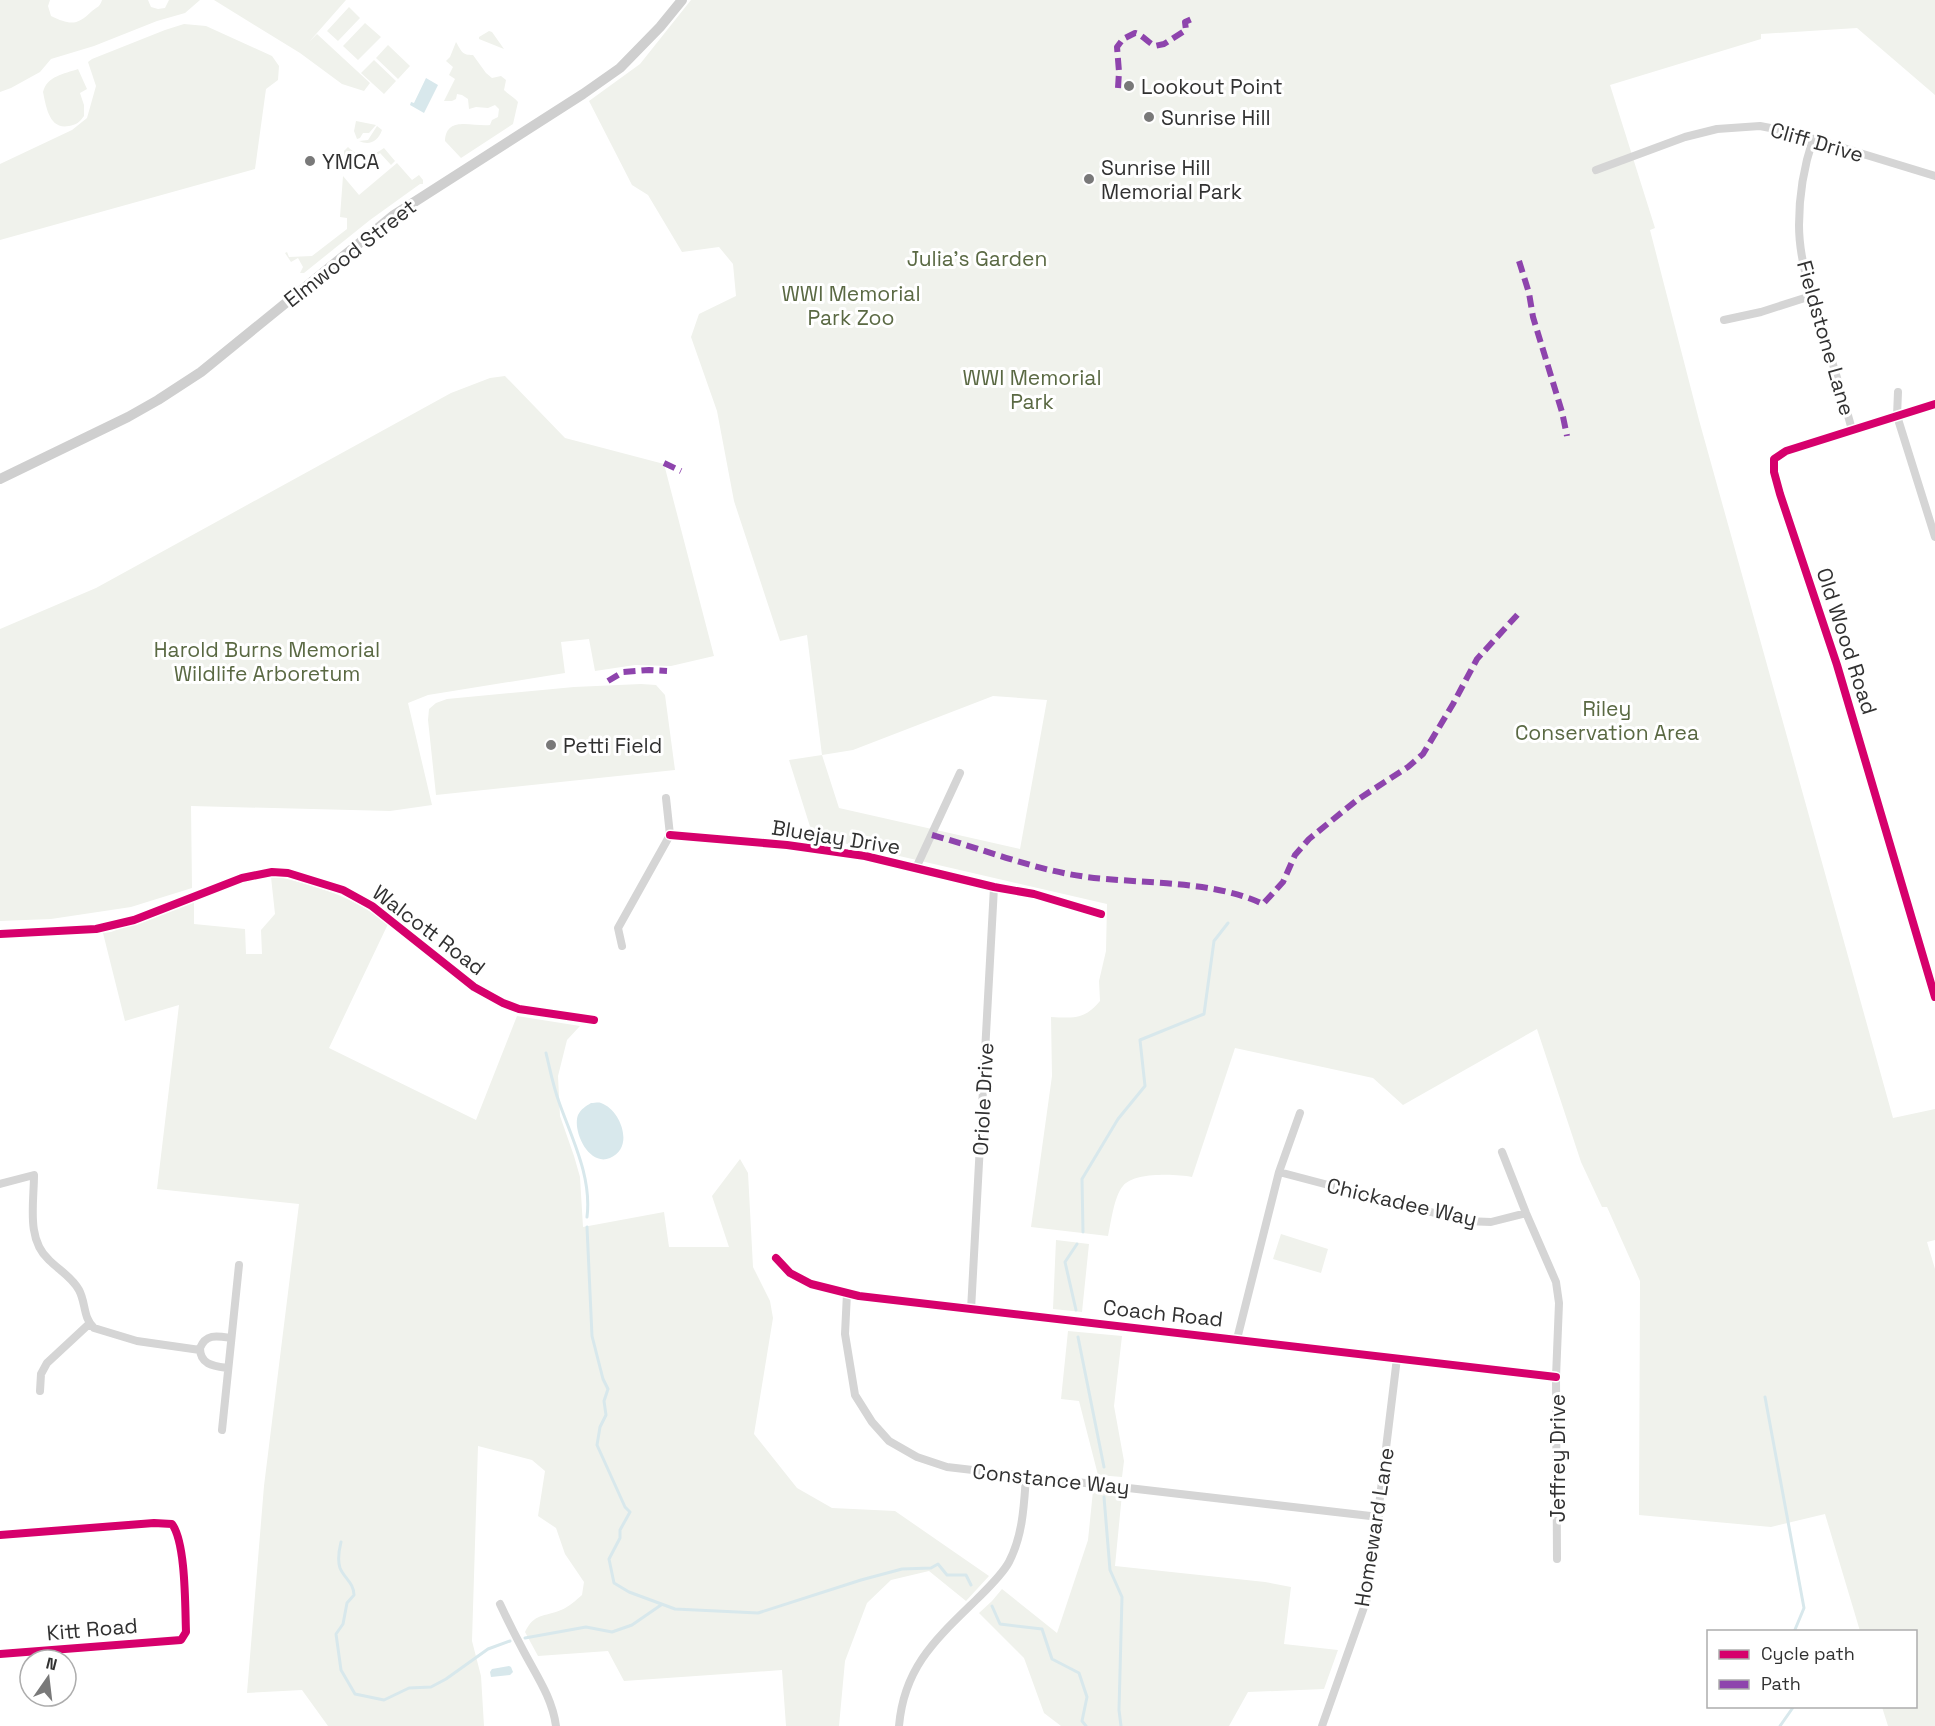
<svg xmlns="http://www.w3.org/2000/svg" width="1935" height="1726" font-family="'Space Grotesk',sans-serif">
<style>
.green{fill:#f0f2ec;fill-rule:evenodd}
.water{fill:#d8e8ec}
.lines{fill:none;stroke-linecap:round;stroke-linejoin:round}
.stream{stroke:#d8e8ec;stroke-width:3}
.street{stroke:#d5d5d5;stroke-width:8}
.secondary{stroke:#cfcfcf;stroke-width:10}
.quiet{stroke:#8e44ad;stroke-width:6;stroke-dasharray:12 6;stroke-linecap:butt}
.cycleway-casing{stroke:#fff;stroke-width:11}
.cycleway{stroke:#d6006c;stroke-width:8}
.poi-dot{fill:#797979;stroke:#fff;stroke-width:2}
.labels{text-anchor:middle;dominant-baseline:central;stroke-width:6;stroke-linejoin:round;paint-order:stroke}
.poi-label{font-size:21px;fill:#313131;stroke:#fff;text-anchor:start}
.street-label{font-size:21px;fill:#313131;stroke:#fff}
.park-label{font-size:21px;fill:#5a6943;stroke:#fff}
</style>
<rect width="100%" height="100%" fill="#fff"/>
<!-- green -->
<path class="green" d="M0,0h50l-2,6 3,10c19,9 26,10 41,-5 5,-4 8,-4 10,-11h46l3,7 7,2 7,-1 4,-8h31l-15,13 -28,8 -63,25 -43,13 -11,13 -29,16 -11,4z
M214,0h132l-37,42 8,-8 53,49 -6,8 -22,-7 -42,-31z
M691,0h1244v95l-78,-67 -96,6v5l-151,46 45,143 -5,2 49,190 194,698 42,-9v131l-8,2 8,27v457h-47l-6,-19 34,-1v-74l-56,-1 -35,-117 -54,13 -132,-12 1,-234 -33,-74h-5l-21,-45 -44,-133 -134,76 -30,-27 -138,-30 -43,129c-16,-3 -58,-5 -69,9 -9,10 -12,37 -15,50l-77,-9 21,-151 -1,-59c23,1 33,3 49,-16l-1,-20 7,-30 1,-47 -294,-68 -24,-76 33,-5 -15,-120 -27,6 -46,-140 -17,-90 -26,-74 8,-23 37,-18 -3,-32 -14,-17 -37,5 -34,-57 -16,-10 -43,-84 51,-37zM993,696l54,4 -27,149 -181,-41 -17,-53 31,-5z
M349,7l11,11 -22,23 -11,-10z
M365,23l16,14 -23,23 -15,-14z
M184,24l22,2 66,30 7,10 -1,14 -12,9 -11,80 -255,71v-76l72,-34 15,-12 9,-32 -8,-24 4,-3 73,-29z
M489,31l3,1 12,17 -25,-10v-2z
M456,42c6,10 6,13 17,13l13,18 6,5 9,-2 5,4 -2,10c5,5 10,7 14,12l-5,22 -52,34 -16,-17c1,-26 28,-14 45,-16l2,-5 6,-3 1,-8 -4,-4 -7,3 -12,-1 -7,2 -1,-10 -6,-4 -5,-1 -1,5 -4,2h-8l11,-22 -6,-4 4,-8 -7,-6 4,-4z
M388,45l22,21 -12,13 -22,-21z
M374,60l22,21 -12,13 -23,-21z
M78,69l9,20 -7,4 4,12v11c-4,6 -8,9 -15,10 -20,4 -23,-20 -26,-34 4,-16 21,-18 35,-23z
M356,121l20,4 -7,8h-6l-3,5 -3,1 -3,-8z
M377,126l5,4c-4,11 -12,16 -23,11l9,-1z
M348,147c11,11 24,10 36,1l11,13 -4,4 -11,-12 -6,5 -12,-1 -10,8 -8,-10v-4z
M397,163l15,17 7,-5 4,5v4h-3l-50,36 -66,53h-4l3,-6 -5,-9 -7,4 -6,-9 2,-1 2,5 23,-1 35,-27v-11l-7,-1 3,-41 16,19z
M505,376l60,62 99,26 50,192 -43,10 -36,-1 -40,6 -6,-32 -28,3 4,31 -137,22 -20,8 24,102 -42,6 -199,-5 1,82 -61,19 -80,12 -51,2v-292l96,-41 355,-195 39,-15z
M641,684l15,1 9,10 10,75 -239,25 -8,-75 1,-11 7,-6 11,-4 127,-12z
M275,876c45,11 75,19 113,48l-59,124 147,72 41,-104 63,10 -13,14 -9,36 2,40 14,40 6,21 3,50 81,-15 5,35h60l-17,-51 28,-37 8,14 5,94 17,34 3,17 -19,116 43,54 35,20 63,3 94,65 -23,25 -37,-30 -38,9 -24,23 -22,58 -6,65h-53l-4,-56 -158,11 -16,-30 -70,5 -13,-24c9,-19 19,-15 36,-22 8,-3 15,-10 21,-15l2,-13 -19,-28 -9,-26 -18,-12 7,-45 -13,-11 -54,-14 -6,195 9,35 3,50h-156l-26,-36 -55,3 17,-207 35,-282 -142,-15 22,-184 -54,16 -22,-88 8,-1 83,-31v23l51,5 1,25h16l-1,-24 14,-16 -4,-37z
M1281,1234l47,15 -7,24 -48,-14z
M1056,1240l33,4 -7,68 -29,-3z
M1068,1331l54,5 -8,70 10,55 -2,16 -24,-2 -19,-74 -18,-2z
M1093,1491l29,3 -7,72 150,16 26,5 -7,57 54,6 -14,39 -76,3 -19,34h-168l-17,-13 -20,-55 -45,-45 13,-12 10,-12 55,44 31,-93z"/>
<!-- water -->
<path class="water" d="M426,78l12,7 -14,28 -14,-8 1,-3 3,1z
M591,1103c4,0 7,-1 10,0 20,7 34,45 9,55 -21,9 -38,-27 -32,-43 3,-6 8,-9 13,-12z
M509,1666l2,1 2,5 -3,3 -19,2 -1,-5 2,-3z"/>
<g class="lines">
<!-- stream -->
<path class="stream" d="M546,1053c4,16 7,33 13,49 13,37 33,75 28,115
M587,1227l5,109 11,43 5,10 -4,12 2,14 -6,12 -3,18 28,62 5,5 -10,18v8l-11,21 5,24 15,9 46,17 83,4 103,-33 41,-11 29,-1 7,-4 9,11h19l5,10
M1083,1232l-1,-53 36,-60 27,-33 -5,-46 64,-26 10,-73 14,-18
M1076,1310l-11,-48 12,-18
M1078,1337l26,130
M1765,1397l39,211 -10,24
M1104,1497l6,73 12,27 -3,113 2,16
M341,1542c-2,8 -4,17 -1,26 4,10 14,15 14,27l-7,8 -4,21 -7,10 5,36 14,24 29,6 25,-12 22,-1 15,-8 42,-30 22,-8
M992,1606l8,18 42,5 10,30 27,14 8,24 -5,24 4,5
M525,1638l61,-11 26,5 20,-7 29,-20
M1780,1726l14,-20"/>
<!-- street -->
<path class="street" d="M1813,139c-9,27 -14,57 -14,86 0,35 12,70 23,103 10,34 21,68 30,102
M1596,170l89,-33 32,-8 43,-3 31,6 144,44
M1724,320l37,-8 50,-16
M1898,392l-1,24 38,121
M1935,404l-149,47 -12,8v13l6,22 57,171 98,332
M670,835l117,10 78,11 129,31 40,7 67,20
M916,868l44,-95
M0,934l96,-5 38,-9 108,-42 30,-6 16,1 55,17 29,16 102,81 29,16 16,6 75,11
M622,946l-4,-18 52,-93 -4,-37
M1502,1152l24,61 30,69 3,21 -3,74 1,182
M1279,1172l186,49 26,1 35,-9
M0,1184l34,-9c0,28 -8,64 15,85 10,10 23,17 30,30 7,13 4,28 15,38l43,13 63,9
M776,1258l14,15 21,11 48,12 697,81
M847,1293l-2,41 10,61 17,27 17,19 28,16 30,10 432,50
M971,1310l23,-423
M1237,1339l42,-167 21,-59
M228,1368c-14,-2 -28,-3 -28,-20 6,-15 18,-12 31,-10
M40,1391l1,-17 6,-11 42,-39
M222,1430l17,-165
M0,1535l154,-12 18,1c14,19 13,83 14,108l-5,8 -181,14
M500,1604c7,15 15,31 23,46 13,25 29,47 33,76
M899,1726c5,-59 37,-87 77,-126 11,-11 26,-25 33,-38 14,-27 15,-57 17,-86
M1322,1726l46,-130 29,-238"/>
<!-- secondary -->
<path class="secondary" d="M0,479l128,-62 30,-17 43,-28 193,-157 189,-121 37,-26 40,-41 22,-27"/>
<!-- quiet -->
<path class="quiet" d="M1118,88l1,-16 -2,-25 6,-8 12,-6c8,2 12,9 20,13l9,-2 22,-14 -1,-8 9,-4
M1519,261l10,32 4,24 29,95 5,24
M664,463l17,8
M608,681l15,-9 26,-2 18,1
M932,835c51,14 102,35 155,42 55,7 126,3 176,27l20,-22 12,-27 14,-16 48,-39 51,-33 15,-13 30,-50 24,-45 42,-46"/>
<defs>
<path id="cycleway" d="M1935,404l-149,47 -12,8v13l6,22 57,171 98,332
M670,835l117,10 78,11 129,31 40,7 67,20
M0,934l96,-5 38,-9 108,-42 30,-6 16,1 55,17 29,16 102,81 29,16 16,6 75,11
M776,1258l14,15 21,11 48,12 697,81
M0,1535l154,-12 18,1c14,19 13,83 14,108l-5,8 -181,14"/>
</defs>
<!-- cycleway casing -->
<use href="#cycleway" class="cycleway-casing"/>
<!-- cycleway -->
<use href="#cycleway" class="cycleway"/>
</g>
<!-- markers -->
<g class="poi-dot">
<circle cx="1129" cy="86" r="6"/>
<circle cx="1149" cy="117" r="6"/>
<circle cx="310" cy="161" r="6"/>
<circle cx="1089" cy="179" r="6"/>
<circle cx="551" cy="745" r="6"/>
</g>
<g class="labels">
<!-- poi labels -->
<g class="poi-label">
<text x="1141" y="86">Lookout Point</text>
<text x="1161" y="117">Sunrise Hill</text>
<text x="322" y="161">YMCA</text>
<text x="1101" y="167">Sunrise Hill<tspan x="1101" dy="24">Memorial Park</tspan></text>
<text x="563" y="745">Petti Field</text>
</g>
<!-- street labels -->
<g class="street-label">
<text transform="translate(1817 142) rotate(16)">Cliff Drive</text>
<text transform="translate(350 253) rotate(-38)">Elmwood Street</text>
<text transform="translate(1826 338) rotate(74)">Fieldstone Lane</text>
<text transform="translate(1847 641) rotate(72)">Old Wood Road</text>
<text transform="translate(836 837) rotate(9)">Bluejay Drive</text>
<text transform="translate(429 930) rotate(37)">Walcott Road</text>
<text transform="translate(983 1099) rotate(-87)">Oriole Drive</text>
<text transform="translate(1402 1202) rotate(13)">Chickadee Way</text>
<text transform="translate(1163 1313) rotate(6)">Coach Road</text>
<text transform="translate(1557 1458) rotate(-90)">Jeffrey Drive</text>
<text transform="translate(1051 1479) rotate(6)">Constance Way</text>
<text transform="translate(1374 1527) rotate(-81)">Homeward Lane</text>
<text transform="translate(92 1629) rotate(-5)">Kitt Road</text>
</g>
<!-- park labels -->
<g class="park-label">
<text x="977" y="258">Julia's Garden</text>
<text x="851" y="293">WWI Memorial<tspan x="851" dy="24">Park Zoo</tspan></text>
<text x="1032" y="377">WWI Memorial<tspan x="1032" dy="24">Park</tspan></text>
<text x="267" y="649">Harold Burns Memorial<tspan x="267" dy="24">Wildlife Arboretum</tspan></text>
<text x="1607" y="708">Riley<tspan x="1607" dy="24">Conservation Area</tspan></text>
</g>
</g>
<!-- legend -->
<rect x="1707" y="1630" width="210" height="78" fill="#ffffff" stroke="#adadad" stroke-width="1.5"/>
<rect x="1719" y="1650" width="30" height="9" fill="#d6006c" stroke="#adadad" stroke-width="1.5"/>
<text x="1761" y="1660" font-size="18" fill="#313131">Cycle path</text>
<rect x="1719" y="1680" width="30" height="9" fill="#8e44ad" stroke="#adadad" stroke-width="1.5"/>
<text x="1761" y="1690" font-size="18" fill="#313131">Path</text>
<!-- north arrow -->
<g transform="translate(48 1678) rotate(14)"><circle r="28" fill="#ffffff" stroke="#adadad" stroke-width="1.5"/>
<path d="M0-4.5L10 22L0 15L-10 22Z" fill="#797979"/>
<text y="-9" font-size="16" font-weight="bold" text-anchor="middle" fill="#313131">N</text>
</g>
</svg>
